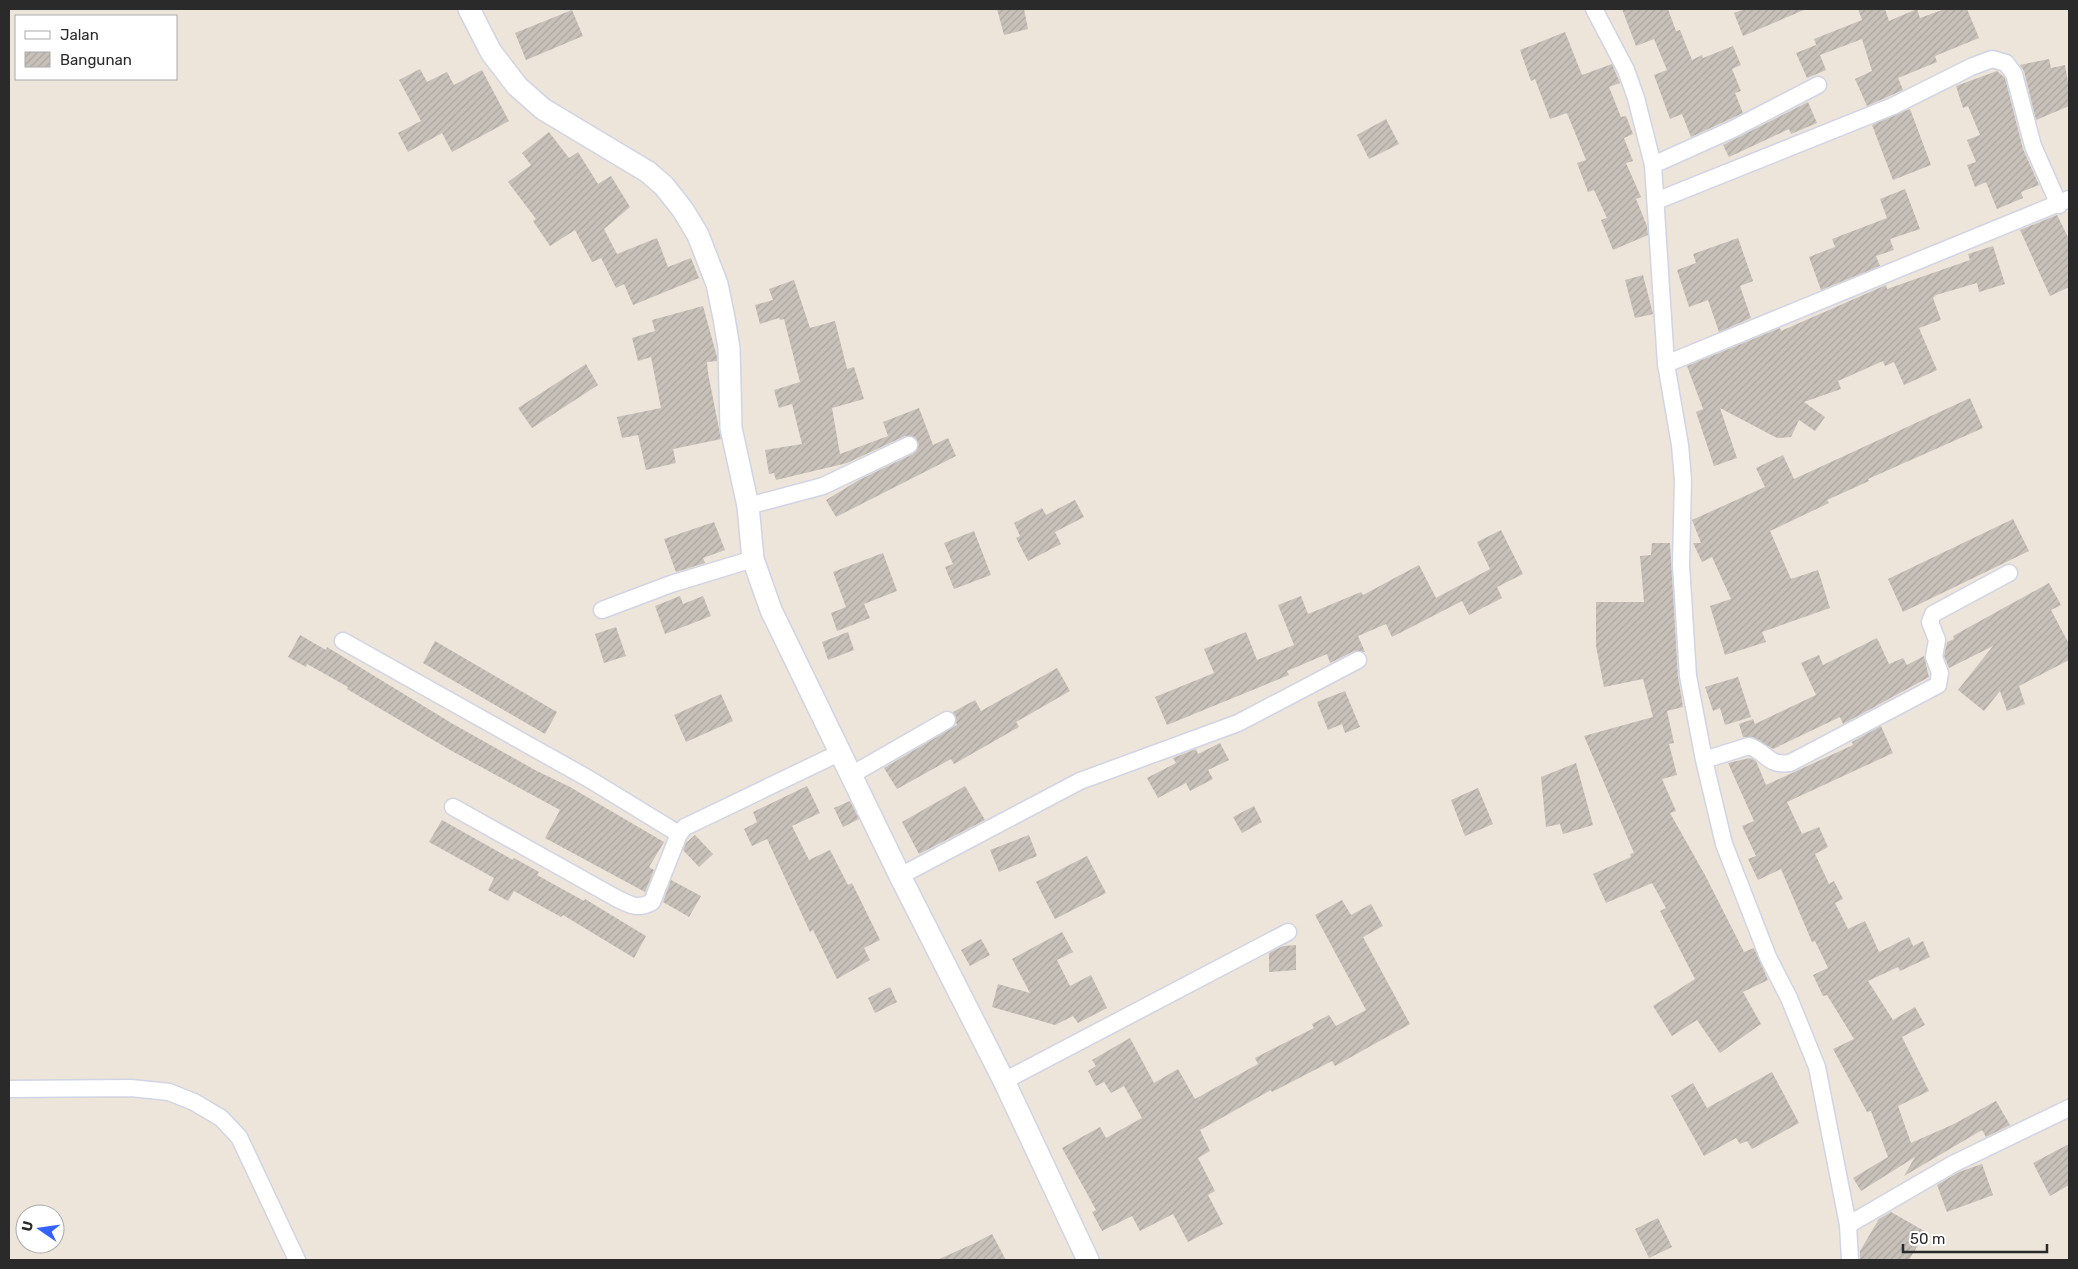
<svg xmlns="http://www.w3.org/2000/svg" width="2078" height="1269" font-family="Rubik,sans-serif">
<style>
.building{fill:url(#building-hatch)}
.lines{fill:none;stroke-linecap:round;stroke-linejoin:round}
.minor-casing{stroke:#d0d4e4;stroke-width:19}
.tertiary-casing{stroke:#d0d4e4;stroke-width:24}
.minor{stroke:#fff;stroke-width:16}
.tertiary{stroke:#fff;stroke-width:21}
</style>
<defs>
<pattern id="building-hatch" width="6" height="6" patternUnits="userSpaceOnUse" patternTransform="scale(1.25)"><rect width="6" height="6" fill="#c8c1ba"/><path d="M-1 1l2-2M0 6l6-6M5 7l2-2" fill="none" stroke="#aca6a0"/></pattern>
</defs>
<rect width="100%" height="100%" fill="#ede4da"/>
<!-- building -->
<path class="building" d="M997,9h27l4,20 -24,6z
M1622,9h46l8,22 4,-1 12,30 10,-5 1,3 30,-12 8,19 -9,4 9,22 -6,2 8,20 -52,24 -9,-23 -12,5 -16,-44 13,-5 -13,-31 -18,7z
M1745,9h59v1l-61,26 -9,-23z
M1858,9h27l4,12 28,-12 3,9 25,-9h22l12,29 -44,18 2,6 -39,16 5,12 -36,16 -12,-27 17,-8 -10,-32 -42,16 -6,-16 48,-19z
M572,10l11,26 -57,24 -11,-27z
M1565,32l17,43 30,-11 8,19 -11,4 12,30 5,-1 7,18 -9,4 9,23 -7,2 15,34 -5,2 11,27 1,9 -35,15 -12,-30 6,-2 -13,-28 -6,2 -11,-29 9,-3 -19,-47 -17,6 -15,-40 -4,2 -11,-31z
M1816,45l10,25 -19,8 -11,-25z
M2049,59l2,9 14,-3 4,23v18l-33,14 -12,-49 -4,-6z
M420,69l7,13 20,-10 7,13 28,-15 27,51 -57,31 -10,-19 -34,19 -10,-19 23,-12 -22,-41z
M1997,71l8,7 18,71 16,36 -18,7 2,6 -26,11 -11,-27 -11,5 -8,-22 9,-3 -9,-22 13,-5 -12,-29 -5,2 -7,-22z
M1808,102l9,21 -26,11 -2,-5 -60,28 -6,-12z
M1910,109l21,56 -38,15 -21,-55z
M1386,119l13,25 -30,15 -12,-24z
M549,132l20,26 9,-6 20,32 13,-8 19,31 -26,22 13,25 40,-16 11,29 23,-9 8,20 -66,27 -9,-21 -8,4 -15,-30 -9,4 -17,-32 -25,16 -17,-25 3,-2 -28,-37 23,-17 -9,-12z
M1905,189l15,40 -30,10 4,11 -18,6 4,10 -59,24 -12,-33 26,-10 -3,-8 55,-21 -7,-19z
M2057,215l12,24v48l-19,9 -30,-66z
M1738,238l15,43 -13,5 11,32 -32,14 -11,-32 -19,7 -12,-37 19,-7 -3,-9z
M1993,246l12,38 -26,8 -2,-9 -41,12 -3,3 8,22 -22,8 18,42 -33,15 -10,-23 -9,4 -2,-5 -45,20 3,8 -37,13 21,15 -10,14 -16,-11 -8,17 -14,1 -57,-30 17,50 -23,8 -18,-54 7,-3 -16,-43 93,-38 1,3 105,-46 1,4 83,-29 -2,-6z
M1643,275l10,39 -18,4 -10,-38z
M794,280l16,48 25,-7 12,48 7,-2 10,32 -32,9 8,46 48,-18 -5,-14 36,-14 14,37 15,-7 8,18 -120,61 -10,-17 33,-20 54,-26 6,-9 -4,-8 -10,-1 -58,27 -71,17 -2,-7 -5,1 -4,-24 37,-6 -10,-40 -13,4 -5,-18 26,-8 -16,-63 -4,1 -1,-2 -19,6 -5,-19 18,-5 -4,-11z
M703,306l14,51v4l-10,1 1,11 13,66 -48,10 3,14 -30,7 -8,-35 -16,3 -5,-21 44,-9 -10,-51 -13,4 -6,-23 23,-7 -3,-11z
M586,364l12,21 -66,43 -14,-20z
M1970,398l13,30 -115,51 1,2 -42,19 2,3 -59,28 21,48 27,-9 12,38 -68,24 4,10 -41,13 -15,-49 21,-7 -19,-42 -10,5 -9,-19h8l-9,-23 73,-33 -9,-19 27,-13 11,24z
M1075,500l9,17 -29,15 6,12 -33,17 -12,-23 4,-2 -6,-13 28,-15 4,7z
M2013,519l16,32 -126,61 -15,-33z
M714,522l11,28 -22,8 2,5 -29,9 -12,-33z
M1501,530l22,44 -26,13 5,11 -33,17 -7,-14 -70,36 -6,-13 -28,12 7,16 -11,-1 -24,12 -3,-9 -40,17 2,4 -122,50 -12,-28 59,-24 -10,-24 42,-17 11,28 37,-15 -16,-40 23,-9 7,18 53,-22 2,3 56,-30 17,33 54,-29 -13,-27z
M974,531l17,44 -37,14 -9,-22 8,-3 -9,-21z
M1652,543h18l8,134 4,23 1,7 -16,4 7,32 -5,1 8,31 -15,4 14,32 -6,2 35,62 39,77 10,-4 14,32 -25,12 18,32 -41,29 -23,-33 -25,16 -19,-30 42,-27 -35,-68 6,-3 -14,-25 -46,20 -13,-29 38,-17 -1,-3 4,-1 -50,-117 69,-19 -10,-38 -39,8 -8,-41v-44h48l-4,-46 11,-1z
M883,553l14,38 -33,13 6,14 -33,13 -6,-18 15,-6 -13,-35z
M2049,583l12,22 -10,5 18,34v16l-50,26 6,18 -18,7 -7,-20 -16,20 -26,-21 35,-44 -44,22 -5,-12 3,-14 7,-3 -1,-3z
M680,596l3,8 20,-8 8,20 -46,18 -10,-28z
M616,627l10,29 -22,7 -9,-29z
M848,632l6,18 -26,10 -6,-18z
M300,635l26,15 1,-3 126,77 82,46 35,17 94,55 -15,25 5,3 -9,22 -100,-54 15,-28 -110,-60 -103,-61 1,-2 -41,-23 -1,3 -18,-10z
M1877,638l12,26 14,-6 4,7 17,-9 5,21 -86,47 -3,-7 -67,32 -20,-12h-10l-4,-13 14,-5 2,5 61,-29 -15,-32 18,-8 4,10z
M435,641l122,71 -12,22 -122,-71z
M1057,668l13,23 -54,31 3,5 -65,37 -3,-5 -54,30 -13,-21 73,-43 -4,-13 22,-12 6,11z
M1738,677l13,40 -26,8 -5,-17 -7,3 -8,-24z
M1345,691l15,36 -15,6 -3,-9 -14,6 -11,-28z
M721,694l12,27 -47,21 -12,-27z
M1881,726l12,27 -106,49 15,32 17,-7 9,20 -13,7 14,30 5,-3 9,18 -8,4 13,26 17,-8 14,31 30,-15 4,9 10,-5 7,16 -30,14 -2,-4 -30,14 25,39 22,-13 10,18 -23,12 27,54 -31,15 13,37 43,-19 42,-23 14,24 -24,12 -4,-7 -78,46 11,-19 -54,34 -8,-13 35,-21 -17,-46 -4,1 -34,-63 21,-10 -27,-44 -4,1 -10,-21 15,-7 -13,-27 -3,1 -31,-73 -23,11 -10,-21 8,-3 -14,-30 12,-5 -26,-58 22,-5 6,3 10,24 87,-40 -1,-3z
M1220,743l9,17 -21,10 5,9 -23,12 -4,-8 -28,15 -11,-20 29,-15 -3,-5 23,-9 2,5z
M1576,763l17,62 -30,9 -3,-10 -14,3 -5,-50z
M807,786l13,27 -28,13 17,34 21,-10 18,35 4,-2 28,57 -16,8 6,12 -33,19 -24,-49 -3,2 -43,-93 -15,7 -8,-17 13,-7 -4,-10z
M965,786l20,34 -66,34 -17,-32z
M1478,788l15,36 -28,12 -14,-36z
M850,801l9,18 -16,8 -9,-19z
M1254,806l8,16 -20,11 -9,-16z
M442,820l71,40 1,-2 25,14 -2,3 47,26 1,-2 61,37 -12,22 -71,-43 -2,2 -47,-26 -6,10 -20,-11 6,-12 -65,-36z
M695,835l18,19 -14,13 -16,-17 3,-7z
M1029,835l8,21 -38,16 -9,-22z
M1087,856l19,37 -51,26 -19,-37z
M671,880l30,16 -12,21 -26,-15z
M1342,900l9,15 20,-11 12,22 -20,11 47,87 -75,42 -3,-5 -60,31 -1,-2 -71,40 10,21 -12,7 17,33 -7,4 15,29 -35,18 -15,-28 -33,17 -8,-15 -30,15 -10,-19 4,-2 -34,-62 38,-21 6,11 36,-20 -18,-32 -13,7 -7,-11 -8,4 -8,-15 8,-5 -4,-6 38,-22 24,45 24,-14 17,30 63,-35 -3,-6 59,-30 -2,-4 17,-9 7,11 30,-16 -51,-95z
M1062,932l11,20 -16,8 13,26 21,-11 16,33 -29,15 -5,-7 -18,9 -63,-18 6,-23 32,9 -18,-34z
M981,939l9,16 -20,11 -9,-16z
M1296,945v25l-27,2v-19l14,-7z
M890,987l7,15 -22,11 -7,-15z
M1772,1072l27,51 -47,26 -5,-8 -7,3 -4,-6 -32,18 -33,-60 22,-13 14,25z
M2069,1144v41l-19,11 -17,-33z
M1982,1164l11,31 -46,17 -10,-27 22,-13z
M1891,1212l35,20 -17,28h-49v-9l19,-32z
M1658,1218l14,29 -23,11 -14,-29z
M992,1234l14,26h-69l38,-17z"/>
<g class="lines">
<defs>
<path id="minor" d="M1594,9l32,61 10,28 17,67 13,199 14,81 3,35 -2,85 7,111 16,84 20,84 44,113 21,41 28,69 31,158 2,35
M1653,165l80,-36 85,-44
M1656,201l237,-95 78,-39 21,-8 14,4 8,11 19,72 26,59
M1666,364l403,-165
M748,506l75,-20 86,-41
M602,610l69,-26 82,-25
M343,641l246,138 90,55
M1704,760l45,-14c19,7 18,20 41,17l148,-78 2,-12 -6,-16 3,-17 -7,-18 3,-8 76,-41
M851,775l96,-55
M453,807l163,91c14,7 22,12 36,4l27,-68 6,-7 156,-75
M900,876l180,-95 158,-58 120,-63
M1004,1081l284,-149
M9,1089l122,-1 38,4 25,10 27,16 18,19 58,123
M1848,1225l105,-61 116,-56"/>
<path id="tertiary" d="M469,9l22,43 26,34 26,23 105,63 16,14 19,24 15,25 19,49 7,34 5,30 2,80 17,78 5,53 18,51 129,266 104,205 84,179"/>
</defs>
<!-- minor casing -->
<use href="#minor" class="minor-casing"/>
<!-- tertiary casing -->
<use href="#tertiary" class="tertiary-casing"/>
<!-- minor -->
<use href="#minor" class="minor"/>
<!-- tertiary -->
<use href="#tertiary" class="tertiary"/>
</g>
<!-- border -->
<rect width="2078" height="1269" fill="none" stroke="#2a2a2a" stroke-width="20"/>
<!-- legend -->
<rect x="15" y="15" width="162" height="65" fill="#ffffff" stroke="#aaaaaa"/>
<rect x="25" y="31" width="25" height="8" fill="#ffffff" stroke="#aaaaaa"/>
<text x="60" y="40" font-size="15" fill="#2a2a2a">Jalan</text>
<rect x="25" y="52" width="25" height="15" fill="url(#building-hatch)" stroke="#aaaaaa"/>
<text x="60" y="65" font-size="15" fill="#2a2a2a">Bangunan</text>
<!-- north arrow -->
<g transform="translate(40 1229) rotate(283)"><circle r="24" fill="#ffffff" stroke="#aaaaaa"/>
<path d="M0-4L9 19L0 12L-9 19Z" fill="#3563ff"/>
<text y="-8" font-size="14" font-weight="bold" text-anchor="middle" fill="#2a2a2a">U</text>
</g>
<!-- scale -->
<path d="M1903 1244v8h144v-8" fill="none" stroke="#2a2a2a" stroke-width="2.5"/>
<text x="1910" y="1244" font-size="15" fill="#2a2a2a" stroke="#ffffff" stroke-width="4" paint-order="stroke">50 m</text>
</svg>
